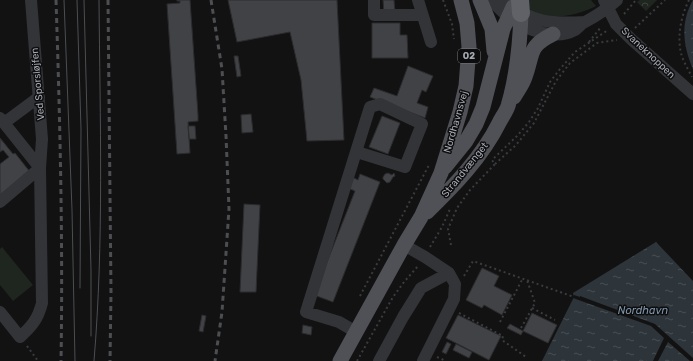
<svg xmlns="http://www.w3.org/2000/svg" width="693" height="361" font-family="Rubik,sans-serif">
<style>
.green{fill:#1f251f}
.park{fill:url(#park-crowns)}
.water{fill:url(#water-ripples)}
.pier{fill:#121213}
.building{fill:#414246;stroke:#2c2c2f}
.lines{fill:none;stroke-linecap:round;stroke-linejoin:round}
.path{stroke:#393b3e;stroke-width:2;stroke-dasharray:2 3;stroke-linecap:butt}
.minor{stroke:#333438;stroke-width:12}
.major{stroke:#505156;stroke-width:15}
.highway{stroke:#606268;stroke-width:18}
.tram{stroke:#4c4e52;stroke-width:1}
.rail{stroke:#4c4e52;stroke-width:3;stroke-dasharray:5 4;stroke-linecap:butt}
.labels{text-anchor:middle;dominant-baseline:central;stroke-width:3;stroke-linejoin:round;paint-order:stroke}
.shield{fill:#0d0d0e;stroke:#777a81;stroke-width:1}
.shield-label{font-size:9px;font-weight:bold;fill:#a5a9b2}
.street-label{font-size:10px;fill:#a5a9b2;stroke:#0d0d0e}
.water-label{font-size:11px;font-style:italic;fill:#7f95aa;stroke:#0d0d0e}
</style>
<defs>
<pattern id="park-crowns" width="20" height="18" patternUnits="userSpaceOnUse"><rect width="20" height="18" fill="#1f251f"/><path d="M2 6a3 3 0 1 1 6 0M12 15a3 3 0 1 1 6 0" fill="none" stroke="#3d423d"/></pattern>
<pattern id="water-ripples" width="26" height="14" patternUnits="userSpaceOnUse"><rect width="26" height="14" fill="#2d343a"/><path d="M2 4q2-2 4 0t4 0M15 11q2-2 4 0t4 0" fill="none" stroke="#484f54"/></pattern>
</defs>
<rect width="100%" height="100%" fill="#121213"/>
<!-- green -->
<path class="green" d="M526,0h65l5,6c-16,9 -48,16 -64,5 -4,-3 -5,-7 -6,-11z
M2,247l31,38 -20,16 -13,-16v-36z"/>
<!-- park -->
<path class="park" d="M640,0h17l-11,11 -9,-9z"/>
<!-- water -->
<path class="water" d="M693,0v69c-10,-23 -13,-46 0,-69z
M656,242l37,39v80h-151l32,-64 -1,-4z"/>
<!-- pier -->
<path class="pier" d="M574,295l6,2v-1l75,28 38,34v3h-3l-22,-19 -10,19h-5l11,-23 -13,-12 -78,-28z"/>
<!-- building -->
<path class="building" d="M177,0h13l8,115v6l-10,1 2,31 -13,1 -10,-150 13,-1v-2h-3z
M228,0h109l7,140 -37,1 -6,-61 -11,-48 -53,10z
M383,0h11l1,12 -11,1z
M372,23h28v12h7l1,23h-36z
M234,56h4l3,20 -4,1z
M408,66l25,10 -7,16 -4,-2 -5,13 11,4 -3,11 -55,-21 4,-9 23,8z
M251,114l2,18 -11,1 -1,-18z
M382,116l18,7 -12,31 -19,-7z
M188,126h7l1,13h-7z
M0,138l13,16 2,-1 15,19 -30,23v-31l9,-7 -6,-7 -3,2z
M388,173l4,2 2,-2 1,3 -2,1 -3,5 -3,1 -4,-4v-2l2,-3z
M360,174l20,8 -47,120 -19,-7 41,-104 -7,-3 4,-11 6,3z
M244,204l16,1 -4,87h-16z
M482,268l17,8 -5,10 18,9 -10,20 -18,-10 -2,3 -16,-8z
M532,313l25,12 -9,18 -25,-12z
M202,315l4,1 -3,16 -4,-1z
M458,315l43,21 -12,24 -43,-22z
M510,324l13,7 -2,4 -14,-7z
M303,325l9,2 -1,8 -9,-2z
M447,342l4,2 -5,10 -4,-2z
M456,344l16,8 -3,6 -16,-8z"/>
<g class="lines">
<!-- path -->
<path class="path" d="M443,0l9,24 2,15
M689,0c-8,16 -12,36 -8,53 2,8 7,16 11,24
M624,14l12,-14
M635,28l30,-28
M589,42l12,-15
M494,158l23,-22 12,-14 9,-14 12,-26 10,-13 15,-17 33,-22
M495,164l21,-19 18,-22 22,-42 14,-18 27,-20 20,-3
M451,245l-3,-16 9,-21 13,-18 25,-26 -4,-5
M430,247l12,-20 8,-18
M464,276l9,-15 101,36
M360,296l69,-131
M532,308l23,12
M459,313l44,23 -1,4 24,17
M500,322l23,-44
M521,328l14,-25 -8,-23
M27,346l11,15
M437,357l9,4
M357,361l36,-64 11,-15 14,-16"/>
<!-- minor -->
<path class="minor" d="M374,0v15h48
M418,0l13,42
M491,0c6,6 11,12 18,17 17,13 46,24 66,13 3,-2 6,-6 10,-8 13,-7 21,-12 32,-22
M505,0c26,23 46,24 80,22
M604,0l12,24 15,15 62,55
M0,118l40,50
M4,123l35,-26
M0,202l40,-34
M404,245l21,12 24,16 6,11 -1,15 -31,62
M0,312l20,25c12,-11 18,-18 22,-34l-2,-135 2,-29 -11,-139
M356,332l-17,-10 -33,-10 64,-205 10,-3 42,20 -17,43 -48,-15
M379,361l24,-44 18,-29 28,-15"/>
<!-- major -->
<path class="major" d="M480,0l12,29 2,22
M514,97c4,-7 9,-13 11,-20 9,-24 2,-30 28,-43
M445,167l21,-26 10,-17 7,-17 20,-78 10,-22
M427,212c27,-26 55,-55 72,-89 3,-6 7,-11 9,-17 9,-30 12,-62 13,-93
M340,361l64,-116 17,-28 20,-44 19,-61 6,-26 3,-39 -2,-24 -6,-23"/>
<!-- highway -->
<path class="highway" d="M520,0l1,13"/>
<!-- tram -->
<path class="tram" d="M64,0l8,210 3,151
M77,0l4,129 -1,159
M84,0l7,270v66
M94,361c10,-120 6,-241 5,-361"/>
<!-- rail -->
<path class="rail" d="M56,0c4,120 7,241 5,361
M108,0l3,292 -1,69
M211,0l11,69 4,67 3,73 -7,103 -7,49"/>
</g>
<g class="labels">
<!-- shield labels -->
<rect class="shield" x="458" y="49" width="22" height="14" rx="3"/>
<g class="shield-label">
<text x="469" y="56">O2</text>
</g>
<!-- street labels -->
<g class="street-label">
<text transform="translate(648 53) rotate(43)">Svaneknoppen</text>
<text transform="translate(38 84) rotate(-95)">Ved Sporsløjfen</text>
<text transform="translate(456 122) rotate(-74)">Nordhavnsvej</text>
<text transform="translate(465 170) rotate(-51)">Strandvænget</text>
</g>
<!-- water labels -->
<g class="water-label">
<text x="643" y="310">Nordhavn</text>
</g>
</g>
</svg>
